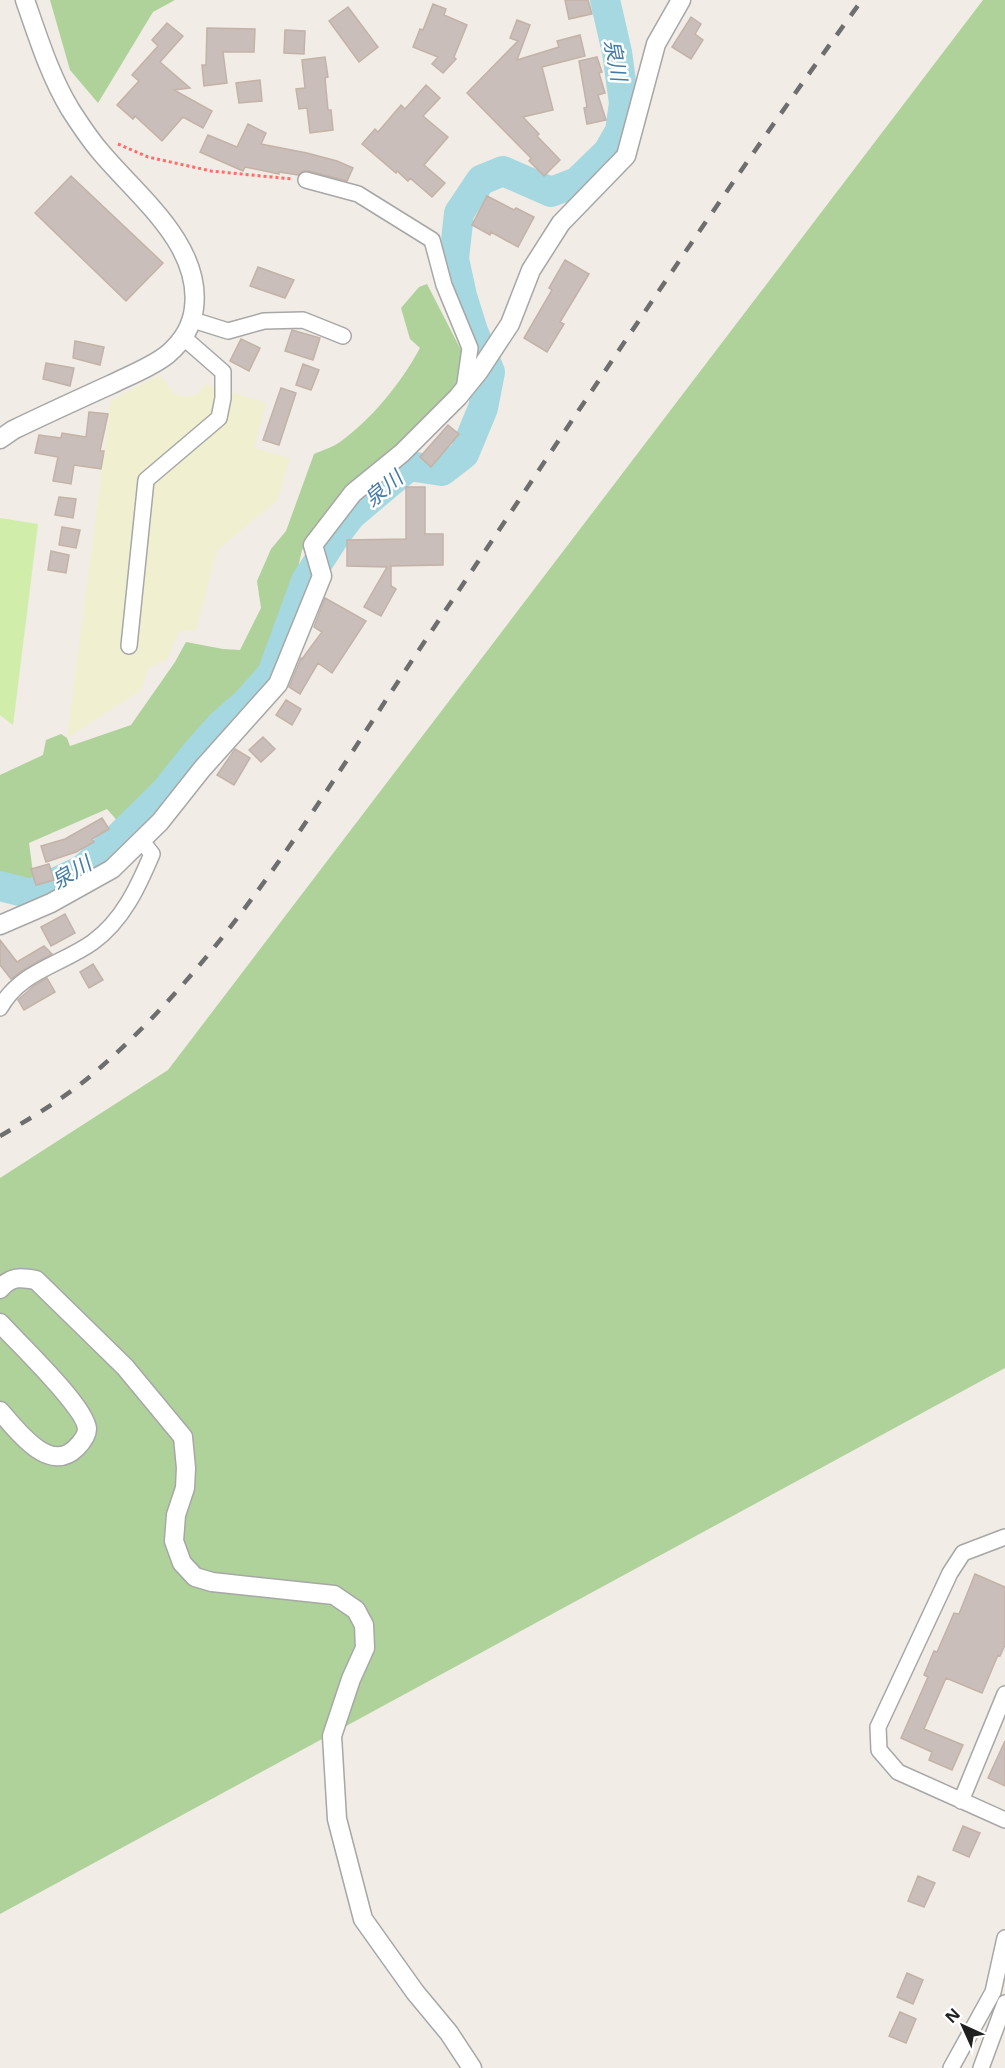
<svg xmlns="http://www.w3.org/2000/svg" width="1005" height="2068" font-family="'Open Sans','Noto Sans JP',sans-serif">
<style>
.farmland{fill:#f0f0d1}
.grass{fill:#d0edaa}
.forest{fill:#aed299}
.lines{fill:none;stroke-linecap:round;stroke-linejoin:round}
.river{stroke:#a5d8e0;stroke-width:30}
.building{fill:#c9beb9;stroke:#c3b2a8;stroke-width:1.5}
.minor-casing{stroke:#a7a7a7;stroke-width:18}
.tertiary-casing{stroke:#a7a7a7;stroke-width:21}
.path{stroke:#ff6c69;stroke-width:3;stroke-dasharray:3 3;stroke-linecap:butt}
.minor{stroke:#fff;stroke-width:15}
.tertiary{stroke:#fff;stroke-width:18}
.rail{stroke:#6e6e6e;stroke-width:4.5;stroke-dasharray:12 12;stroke-linecap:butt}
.labels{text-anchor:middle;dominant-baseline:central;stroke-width:5;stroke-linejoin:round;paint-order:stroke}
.water-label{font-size:21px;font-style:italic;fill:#427ba5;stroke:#fff}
</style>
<rect width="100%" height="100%" fill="#f1ece6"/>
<!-- farmland -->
<path class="farmland" d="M160,375l14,18 11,4 12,-2 8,-11 61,19 -12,45 36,10 -13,43 -60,49 -21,80 -17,1 -11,27 -20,11 -7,21 -74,48 44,-338z"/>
<!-- grass -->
<path class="grass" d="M0,518l38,6 -25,201 -13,-10z"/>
<!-- forest -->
<path class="forest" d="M50,0h125l-22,12 -55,91 -28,-33z
M983,0h22v1368l-1005,546v-736l168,-108z
M427,284l34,66 1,20 -12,27 -137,137 -11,16 -14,63 -20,57 -147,155 -14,-16 -78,34 5,37 -28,-1 -6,-4v-100l43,-20 3,-15 15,-6 6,4 3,8 61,-21 44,-63 11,-20 37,7 17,1 21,-42 -4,-27 14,-32 15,-18 28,-77c9,-4 19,-7 26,-12 32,-23 61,-59 80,-94l-10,-9 -9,-31 18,-21z"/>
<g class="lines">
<!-- river -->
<path class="river" d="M0,886l31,8 51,-24 35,-31 48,-47 31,-39 25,-28 25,-22 26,-29 34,-93 29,-45 16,-21 58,-49 33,5 22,-17 19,-46 7,-36 -17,-41 -11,-35 -8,-37 5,-46 22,-33 22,-9 48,21 26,-10 31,-30 12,-21 4,-28 -7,-51 -12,-52"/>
</g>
<!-- building -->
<path class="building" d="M565,0h23l4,14 -23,5z
M433,4l13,5 -2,6 23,10 -13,32 2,2 -13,14 -11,-9 6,-7 -25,-10 7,-18 3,1z
M348,7l30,40 -19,15 -30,-41z
M691,17l10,7 -6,10 8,6 -12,19 -19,-12z
M517,20l13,5 -13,35 42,-13 -2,-6 23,-6 5,21 -43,11 11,43 -30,7 16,17 -2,2 23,24 -16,16 -15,-15 2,-3 -64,-65 51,-52 -8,-3z
M167,23l16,13 -23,26 30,26 -16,2 38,21 -9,17 -20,-11 -21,24 -27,-25 -2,3 -16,-14 22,-24 -7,-6 26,-29 -6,-6z
M207,28l48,1 -1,23h-31l4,31 -23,3 -2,-21h4z
M285,30l20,1 -1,23 -20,-1z
M325,57l3,20 -3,1 3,32h3l2,20 -23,3 -3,-25 -8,1 -3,-20 9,-1 -3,-28z
M597,57l5,15 -3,1 6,20 -7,2 8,25 -19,4 -3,-16 3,-1 -8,-46z
M260,80l2,21 -23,2 -3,-20z
M426,85l14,13 -17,18 25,21 -24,28 21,18 -13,14 -22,-19 -2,3 -11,-10 -1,2 -34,-29 13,-15 3,3 23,-27 4,4z
M248,124l18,9 -5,11 46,9 30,8 16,7 -6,13 -39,-10h-5l-5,4 -19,-3v2l-34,-7 -2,4 -43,-19 8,-17 29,12z
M71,176l92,87 -37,38 -91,-88z
M487,196l27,14 2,-2 18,9 -16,30 -27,-15 -1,3 -18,-10z
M565,260l24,14 -29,48 4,2 -17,28 -23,-14 28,-48 -3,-2z
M258,267l36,13 -9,18 -35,-12z
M292,330l28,8 -7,22 -28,-9z
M241,339l19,9 -11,23 -19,-10z
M75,341l29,6 -4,18 -27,-7z
M46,363l28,5 -4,18 -27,-7z
M303,364l16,6 -8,20 -15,-5z
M281,388l15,5 -17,52 -16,-5z
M89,412l19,2 -8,37h4l-3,18 -27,-4 -3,19 -18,-3 5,-24 -23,-4 4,-18 22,3 1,-5 24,4z
M448,425l11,9 -28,33 -11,-10z
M406,487h19v47h18v31l-52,1v20l5,3 -15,27 -17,-9 23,-40 -40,-1v-26l59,-1z
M59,497l17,2 -3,19 -18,-3z
M62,527l18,3 -4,18 -17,-3z
M51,551l18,4 -3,18 -18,-3z
M325,598l41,23 -34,52 -14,-10 -18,31 -11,-7 12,-29 1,1 20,-27 -8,-5z
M286,700l15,9 -9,16 -16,-10z
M263,737l12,12 -14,13 -12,-12z
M235,749l15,9 -16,27 -17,-10z
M102,818l7,11 -17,10 2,3 -18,10 -30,10 -5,-16 24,-7z
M49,864l5,16 -18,5 -5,-16z
M65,914l10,19 -24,13 -10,-19z
M0,940l17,22 27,-16 8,8 -27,15 -14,10 -11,-14z
M93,964l10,16 -14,8 -9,-16z
M47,978l8,14 -31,18 -6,-10 17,-15z
M975,1574l30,13v58l-5,11 -2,-1 -16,38 -36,-15 -22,51 39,16 -11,25 -23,-10 3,-8 -31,-14 27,-61 -4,-2 10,-24 3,1 17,-39 5,1z
M1005,1741v45l-17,-8z
M963,1826l17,7 -11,24 -16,-7z
M918,1876l17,7 -11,24 -16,-6z
M907,1973l16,7 -10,24 -16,-7z
M900,2012l16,7 -10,24 -17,-7z"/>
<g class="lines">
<defs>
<path id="minor" d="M306,180l52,14 74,46 12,45 26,63 -6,42
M193,320l35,11 36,-10 39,-1 40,16
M129,646l17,-166 73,-62 4,-20v-26l-40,-35
M0,1008c20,-37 61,-43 93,-66 30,-22 45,-55 59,-88l-11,-14
M1005,1537l-42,16 -13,20 -72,154 1,23 19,22 107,48
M961,1801l44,-107
M951,2068l42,-76 12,-54
M981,2068l24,-65"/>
<path id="tertiary" d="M0,439l13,-9c33,-16 66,-31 99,-46 18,-9 40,-17 56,-30 14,-12 24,-28 26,-46 8,-64 -58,-113 -95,-158 -11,-13 -20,-27 -29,-41 -20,-33 -32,-72 -45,-109
M0,925l51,-22 61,-34 48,-47 42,-53 76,-85 44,-108 -9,-31 40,-52 49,-40 56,-56 21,-26 31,-47 21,-54 30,-47 65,-67 30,-112 25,-44
M0,1289c11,-13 21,-12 36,-9l89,87 58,70 3,31 -1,20 -9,27 -2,26 8,22 13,14 17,5 122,13 22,15 8,15 1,23 -14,31 -19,57 5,83 26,100 52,73 34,41 23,35
M0,1323c17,19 86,84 87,106 0,7 -6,14 -11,19 -27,27 -60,-19 -76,-37"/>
</defs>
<!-- minor casing -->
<use href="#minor" class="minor-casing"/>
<!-- tertiary casing -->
<use href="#tertiary" class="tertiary-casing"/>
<!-- path -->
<path class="path" d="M118,144l30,13 63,14 81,8"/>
<!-- minor -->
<use href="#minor" class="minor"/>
<!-- tertiary -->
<use href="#tertiary" class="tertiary"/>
<!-- rail -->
<path class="rail" d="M0,1136c35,-20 71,-42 101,-69 138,-122 228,-284 330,-435 142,-212 281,-426 431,-632"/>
</g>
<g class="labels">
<!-- water labels -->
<g class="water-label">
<text transform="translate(616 60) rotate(79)">泉川</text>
<text transform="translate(383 488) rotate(-40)">泉川</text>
<text transform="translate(71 872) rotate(-31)">泉川</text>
</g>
</g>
<!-- north arrow -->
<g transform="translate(963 2026) rotate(315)" stroke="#ffffff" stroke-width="4.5" paint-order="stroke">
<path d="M0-4.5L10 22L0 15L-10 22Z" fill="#202020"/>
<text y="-9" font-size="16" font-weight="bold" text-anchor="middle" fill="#202020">N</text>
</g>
</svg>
